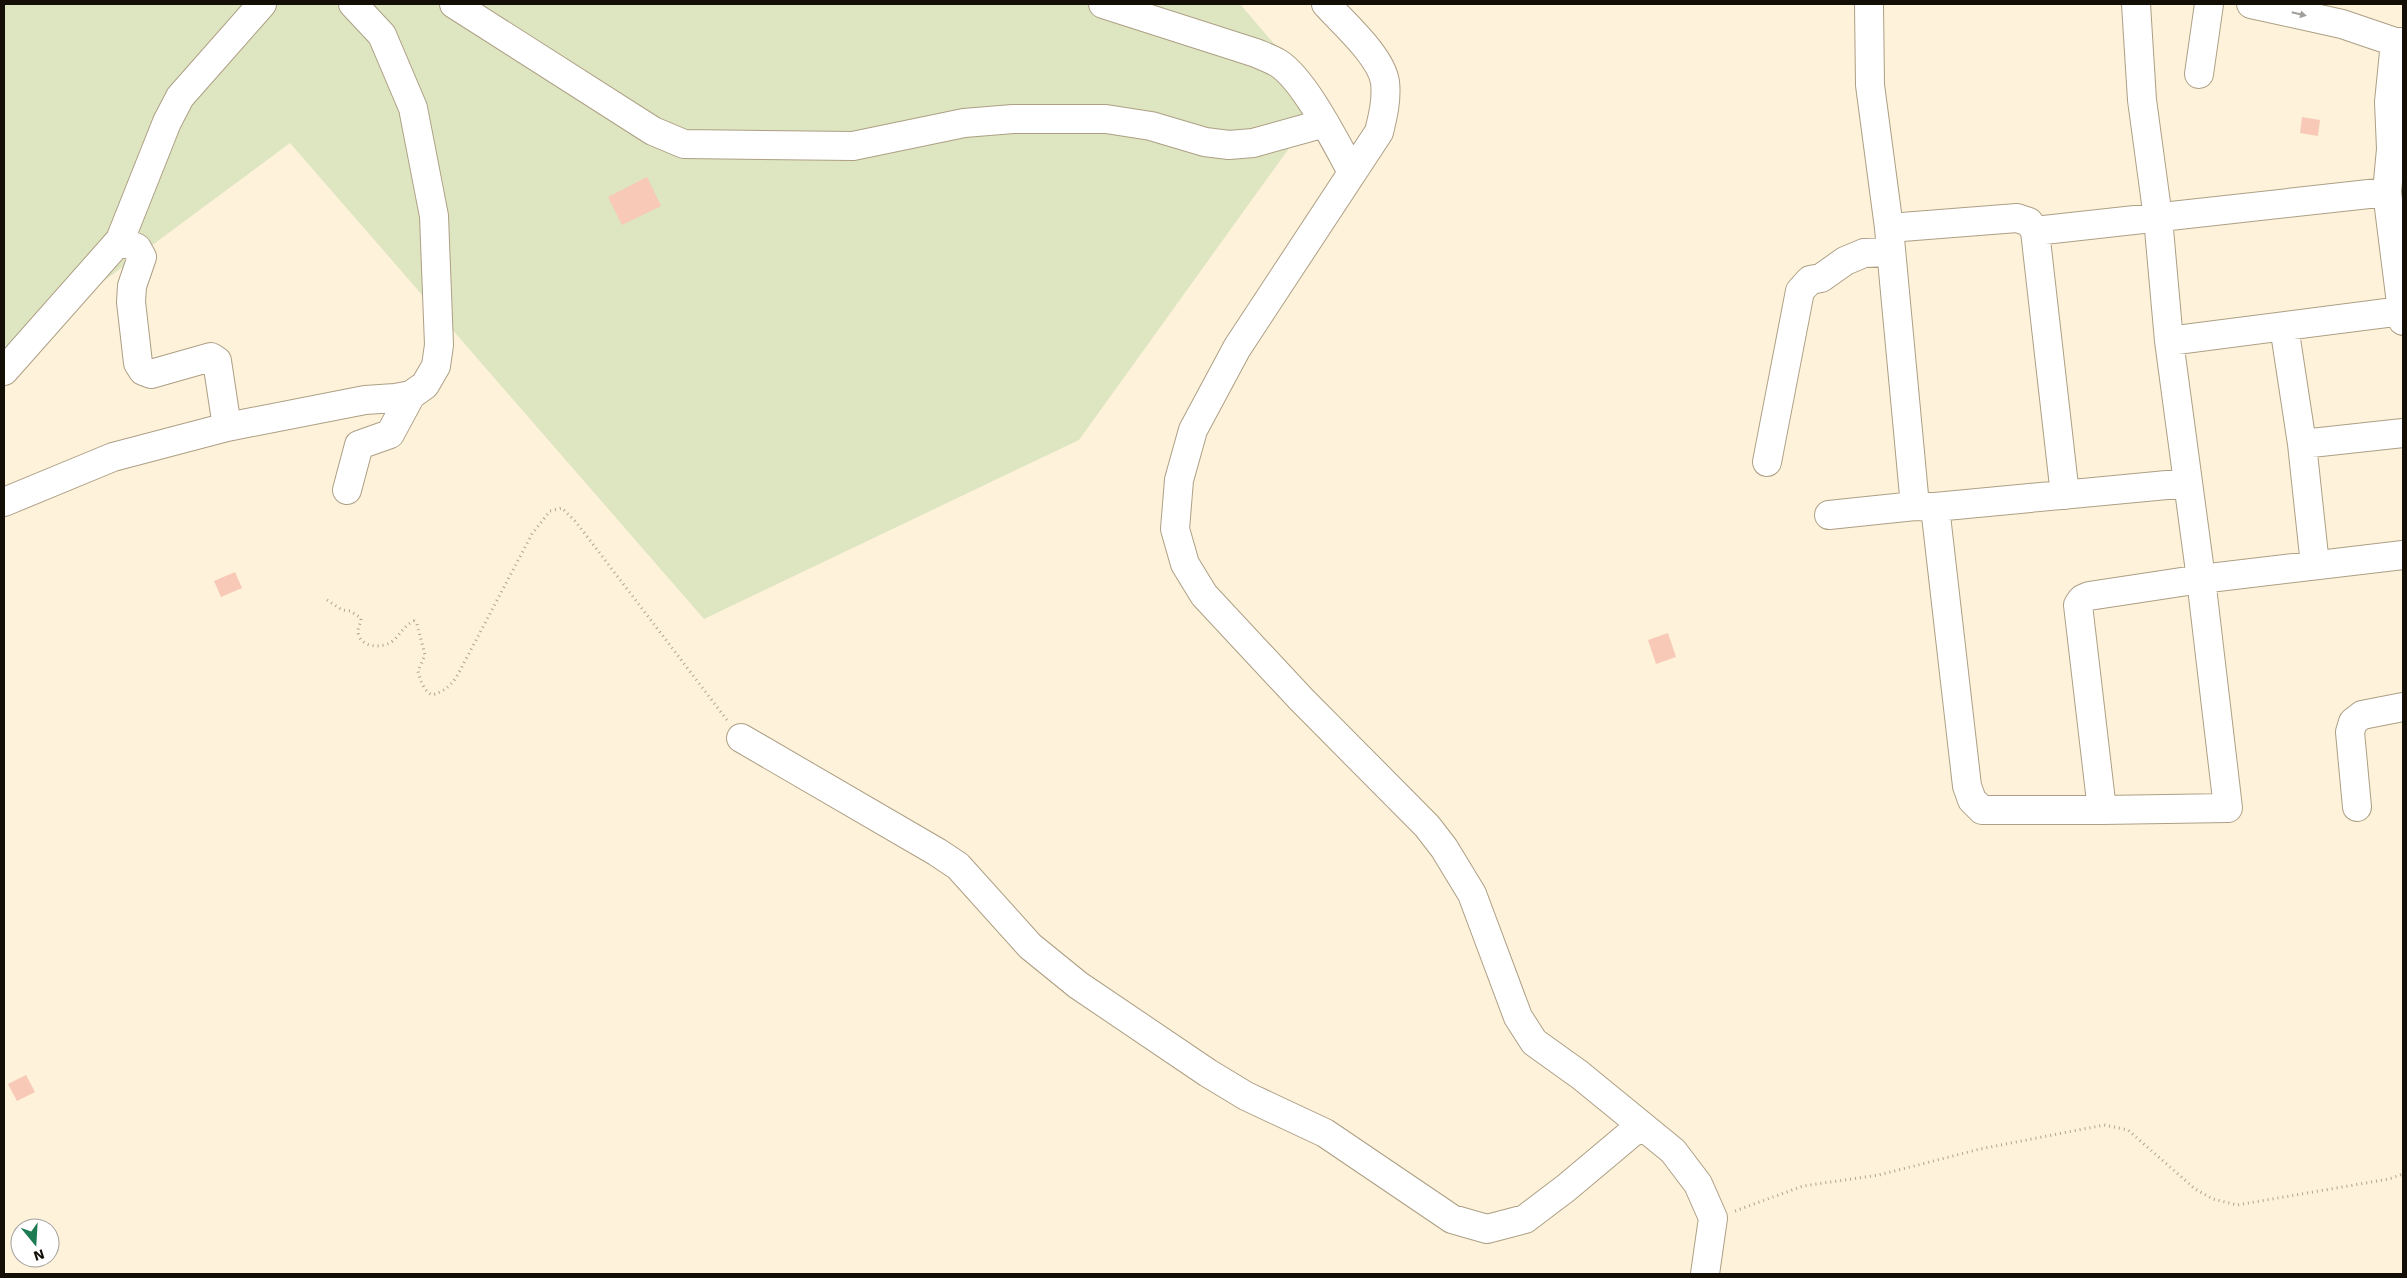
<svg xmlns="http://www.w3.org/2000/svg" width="2407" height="1278" font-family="'Work Sans',sans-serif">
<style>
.green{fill:#dee5c1}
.building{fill:#f7c9b6}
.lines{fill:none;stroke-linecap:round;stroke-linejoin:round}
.minor-casing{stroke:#ad9f84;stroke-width:30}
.path{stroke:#aea492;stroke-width:3;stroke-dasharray:1 4;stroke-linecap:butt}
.minor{stroke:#fff;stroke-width:28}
.oneway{fill:#a19f9b}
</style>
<rect width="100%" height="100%" fill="#fef2db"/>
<!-- green -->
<path class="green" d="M4,4h1236l83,97 -244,339 -375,179 -414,-476 -286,212z"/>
<!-- building -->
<path class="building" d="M2302,117l18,3 -2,16 -18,-3z
M647,177l14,29 -39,19 -14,-28z
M235,572l7,16 -21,9 -7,-16z
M1668,633l8,24 -20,7 -8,-24z
M26,1075l9,17 -18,9 -9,-17z"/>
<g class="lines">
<defs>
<path id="minor" d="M454,4l199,127 31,13 169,2 111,-23 49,-4h93l45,7 54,16 24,3 24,-2 72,-20
M1103,4l153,49c7,3 15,6 22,10 26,16 58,80 74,109
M1326,4c17,19 55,52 59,78 2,17 -2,34 -6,50l-142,216 -44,82 -14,50 -4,49 10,35 19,31 97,104 126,127 17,22 28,46 46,123 16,25 46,33 93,76 25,33 15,34 -8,56
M1869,4l1,81 19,143 26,278
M2136,4l6,96 16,118 11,123 32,238 202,-24
M2251,4l91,20 53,18h8
M2395,42l-6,60 2,47 -4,43 15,119
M2199,74l10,-70
M1889,228l128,-10 12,4 6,9 30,264
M2035,231l352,-39
M120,240l17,8 5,9 -10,29 -1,16 7,61 5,8 8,3 60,-17 6,4 10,66
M2284,326l18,118 101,-11
M2169,341l233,-30 1,10
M4,371l116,-131 47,-118 13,-25 82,-93
M2302,444l13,121
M1767,462l33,-171 10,-11 11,-2 24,-17 19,-8 27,-1
M347,490l12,-45 31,-11 21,-39
M4,502l109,-45 114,-30 138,-27 30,-2 16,-3 14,-10 11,-19 3,-21 -5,-129 -21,-108 -31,-73 -29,-31
M1935,507l32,279 5,14 10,10h120
M1829,515l86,-9 20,1 253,-24
M2201,579l27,229 -126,2 -24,-205 4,-6 7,-3z
M741,738l196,114 21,14 72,80 48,39 130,88 38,23 79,37 127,86 35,10 38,-10 41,-31 75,-63
M2357,807l-7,-75 3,-10 9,-7 41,-8"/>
</defs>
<!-- minor casing -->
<use href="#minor" class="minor-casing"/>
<!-- path -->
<path class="path" d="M327,600l15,10 8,1 11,7c0,7 -5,10 -2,18 5,13 26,12 35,4 7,-7 11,-15 20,-19l3,3 8,31 -7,16c2,9 6,20 14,24 11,-3 17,-8 24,-17l76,-144 18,-23 12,-3 14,14 151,198
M1735,1211l68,-25 76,-11 101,-26 124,-24 24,5 67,59 18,10 24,6 152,-26 14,-5"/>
<!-- minor -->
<use href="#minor" class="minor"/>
</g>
<!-- one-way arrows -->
<defs><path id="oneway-solid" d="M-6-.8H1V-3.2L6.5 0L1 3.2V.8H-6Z" transform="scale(1.25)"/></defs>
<use class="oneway" href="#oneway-solid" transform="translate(2299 14) rotate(13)"/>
<!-- border -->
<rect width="2407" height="1278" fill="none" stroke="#140f06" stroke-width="10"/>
<!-- north arrow -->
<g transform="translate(35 1243) rotate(162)"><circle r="24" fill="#ffffff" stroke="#a19f9b"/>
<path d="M0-4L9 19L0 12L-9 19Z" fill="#1c7b52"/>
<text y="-8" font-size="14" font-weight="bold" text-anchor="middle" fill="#140f06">N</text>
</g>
</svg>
